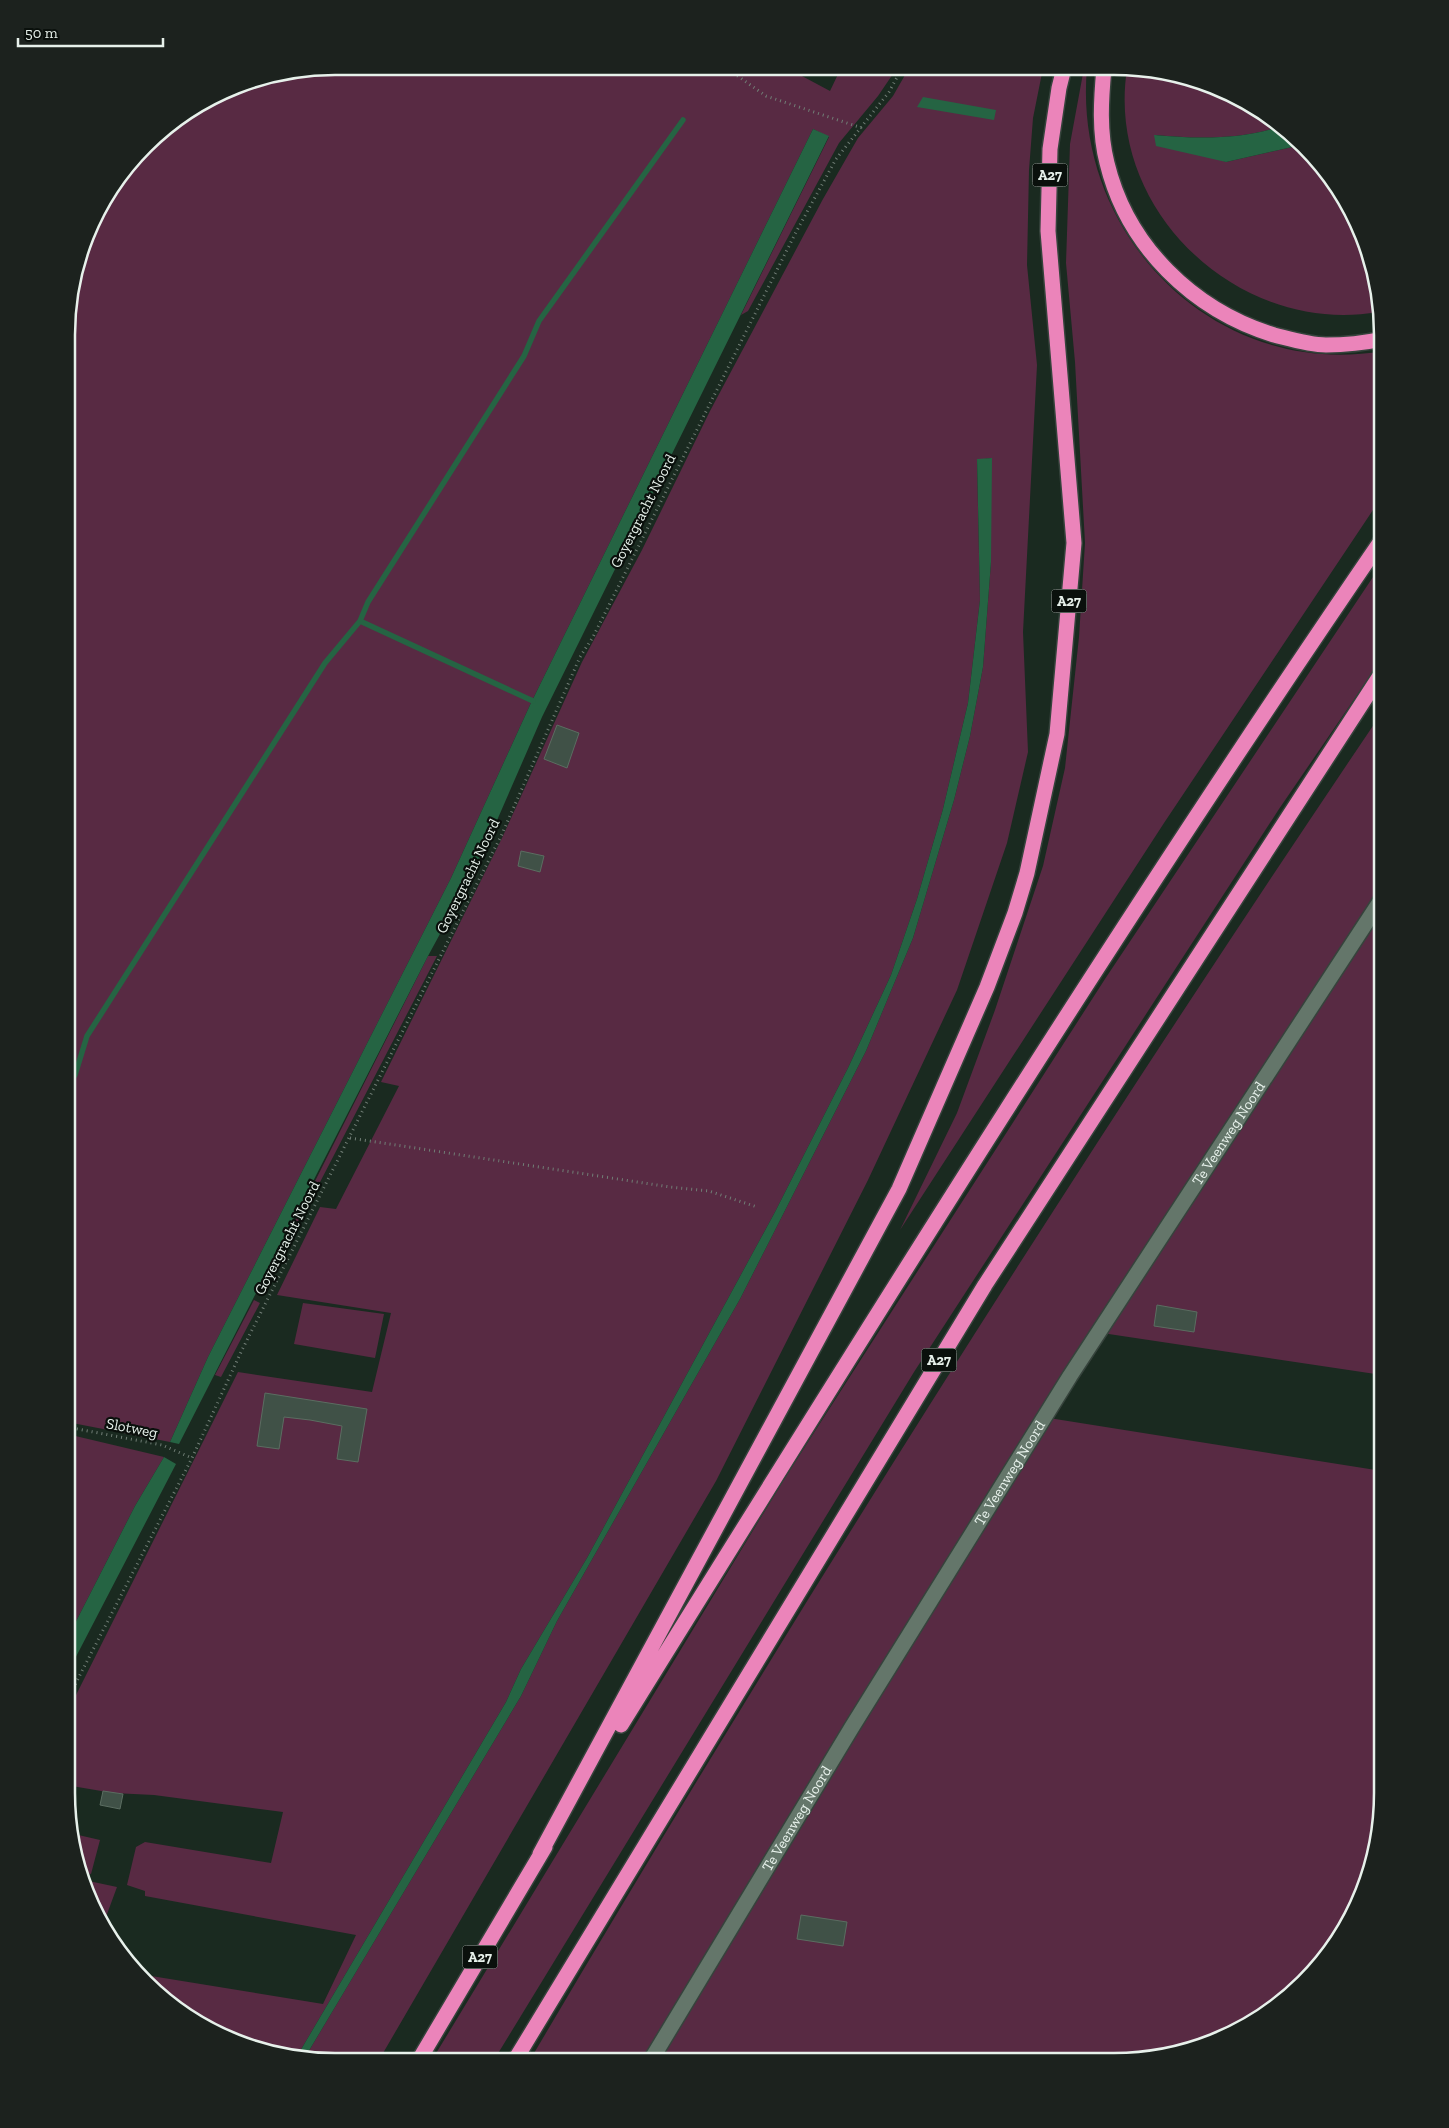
<svg xmlns="http://www.w3.org/2000/svg" width="1449" height="2128" font-family="'Zilla Slab',serif">
<style>
.green{fill:#582a43}
.water{fill:#256443}
.lines{fill:none;stroke-linecap:round;stroke-linejoin:round}
.stream{stroke:#256443;stroke-width:5.5}
.building{fill:#405147;stroke:#5b6d61}
.street-casing{stroke:#36433c;stroke-width:18}
.highway-casing{stroke:#36433c;stroke-width:18}
.path{stroke:#717e76;stroke-width:3;stroke-dasharray:1 4;stroke-linecap:butt}
.street{stroke:#64766a;stroke-width:15}
.highway{stroke:#eb84ba;stroke-width:15}
.labels{text-anchor:middle;dominant-baseline:central;stroke-width:4.5;stroke-linejoin:round;paint-order:stroke}
.shield{fill:#0a100c;stroke:#a5aea8;stroke-width:1}
.shield-label{font-size:14px;font-weight:bold;fill:#e7f1eb}
.street-label{font-size:15px;fill:#e7f1eb;stroke:#0a100c}
.rim{fill:none;stroke:#e7f1eb;stroke-width:2.5}
</style>
<rect width="100%" height="100%" fill="#1a2a20"/>
<!-- green -->
<path class="green" d="M335,66l452,2 43,23 11,-23h56l-19,28 -39,47 -91,168 -7,4 88,-178 -16,-8 -283,576 -79,173 -243,479 -38,85 -103,-20 2,-1123 33,-98 56,-68 90,-52z
M909,68h134l-10,50 -4,52 -2,95 10,100 -14,267 5,120 -21,91 -50,147 -89,190 -152,301 -337,579 -75,-1 217,-363 36,-75 183,-322 126,-248 47,-113 41,-138 16,-64 13,-69 8,-105v-104l-14,2 3,140 -12,103 -25,106 -26,90 -26,76 -43,93 -73,144 -188,346 -66,111 -15,33 -210,356 -64,-17 -60,-35 -33,-32 184,30 33,-69 -211,-39v-5l-18,-6 9,-38 9,-5 126,21 12,-51 -129,-17 -41,-2 -47,-8v-70l172,-343 134,20 19,-79 -114,-18 43,-88 16,2 63,-123 -18,-4 121,-244 80,-176 60,-112 68,-139 113,-212 35,-61 35,-42z
M1084,68h3c-15,166 127,312 296,283v144l-219,328 -264,407 57,-117 38,-103 48,-144 22,-98 14,-131 6,-94 -10,-181 -9,-99 4,-119z
M1127,69h23l67,18 61,35 4,4c-42,14 -84,13 -127,9l71,27 75,-17 26,27 35,60 16,80c-139,24 -273,-102 -251,-243z
M1383,562v95l-104,152 -365,563 -420,688h-62l351,-579 322,-502z
M1383,711v178l-75,112 -356,556 -192,308 -116,195h-114c270,-458 555,-908 853,-1349z
M1383,905l-1,470 -280,-42z
M428,956h9l-134,259 -13,16z
M254,1300l6,3 -39,74 -6,-2z
M303,1303l81,11 -9,44 -81,-14z
M1049,1418l333,53v340l-14,69 -31,63 -46,52 -74,46 -103,21 -457,-2z
M67,1434l97,23 -29,49 -69,135z
M74,1834l26,6 -9,34 -9,-2z
M84,1880l33,7 -14,38 -16,-29z"/>
<!-- water -->
<path class="water" d="M923,97l73,13 -2,10 -77,-13z
M1282,126l19,19 -75,17 -70,-16 -2,-11c44,4 86,5 128,-9z
M813,129l16,7 -287,581 -64,147 -50,92 -249,488 -9,-2 38,-85 243,-479 79,-173z
M992,458l-1,104 -8,105 -13,69 -16,64 -41,138 -47,113 -126,248 -183,322 -36,75 -217,363 -8,-1 210,-356 15,-33 66,-111 188,-346 73,-144 43,-93 26,-76 26,-90 25,-106 12,-103 -3,-141z
M164,1457l12,7 -110,212v-35l69,-135z"/>
<g class="lines">
<!-- stream -->
<path class="stream" d="M360,621l173,80
M67,1087l8,-12 12,-39 238,-373 35,-42 8,-19 156,-246 15,-35 144,-201"/>
</g>
<!-- building -->
<path class="building" d="M557,725l22,8 -12,35 -23,-9z
M521,851l23,5 -4,16 -22,-6z
M1157,1305l40,7 -3,20 -40,-6z
M265,1393l102,16 -9,53 -21,-3 5,-33 -32,-6 -26,-3 -5,32 -22,-3z
M103,1791l20,3 -3,15 -20,-4z
M801,1915l46,7 -4,24 -46,-7z"/>
<g class="lines">
<defs>
<g id="street">
<path id="s1" d="M651,2060l201,-333 218,-351 313,-479"/>
</g>
<path id="highway" d="M1104,68c-3,32 -5,64 3,95 20,83 86,147 167,172 16,4 35,10 52,10 19,0 38,-2 57,-6
M621,1725c248,-399 496,-799 762,-1187
M540,1854l359,-665 88,-202 28,-74 12,-40 30,-139 17,-191 -26,-312 2,-82 9,-61 5,-20
M419,2060l126,-213
M515,2060l470,-775 398,-614"/>
</defs>
<!-- street casing -->
<use href="#street" class="street-casing"/>
<!-- highway casing -->
<use href="#highway" class="highway-casing"/>
<!-- path -->
<path class="path" d="M725,67l41,29 96,32
M350,1138l320,49 39,4 48,16
M67,1427l95,18 30,13
M66,1702l126,-244 50,-108 260,-516 78,-177 13,-20 202,-403 41,-75 53,-67 13,-24"/>
<!-- street -->
<use href="#street" class="street"/>
<!-- highway -->
<use href="#highway" class="highway"/>
</g>
<g class="labels">
<!-- shield labels -->
<g class="shield">
<rect x="1032.5" y="163.5" width="35" height="23" rx="4"/>
<rect x="1051.5" y="589.5" width="35" height="23" rx="4"/>
<rect x="921.5" y="1348.5" width="35" height="23" rx="4"/>
<rect x="462.5" y="1945.5" width="35" height="23" rx="4"/>
</g>
<g class="shield-label">
<text x="1050" y="175">A27</text>
<text x="1069" y="601">A27</text>
<text x="939" y="1360">A27</text>
<text x="480" y="1957">A27</text>
</g>
<!-- street labels -->
<g class="street-label">
<text transform="translate(643 511) rotate(-63)">Goyergracht Noord</text>
<text transform="translate(468 876) rotate(-64)">Goyergracht Noord</text>
<text stroke="none"><textPath href="#s1" startOffset="1092">Te Veenweg Noord</textPath></text>
<text transform="translate(287 1238) rotate(-63)">Goyergracht Noord</text>
<text transform="translate(132 1428) rotate(11)">Slotweg</text>
<text stroke="none"><textPath href="#s1" startOffset="688">Te Veenweg Noord</textPath></text>
<text stroke="none"><textPath href="#s1" startOffset="282">Te Veenweg Noord</textPath></text>
</g>
</g>
<!-- crop -->
<path d="M0 0H1449V2128H0ZM335 75H1114A260 260 0 0 1 1374 335V1793A260 260 0 0 1 1114 2053H335A260 260 0 0 1 75 1793V335A260 260 0 0 1 335 75Z" fill="#1c221e" fill-rule="evenodd"/>
<path class="rim" d="M335 75H1114A260 260 0 0 1 1374 335V1793A260 260 0 0 1 1114 2053H335A260 260 0 0 1 75 1793V335A260 260 0 0 1 335 75Z"/>
<!-- scale -->
<path d="M18 38v8h145v-8" fill="none" stroke="#e7f1eb" stroke-width="2.5"/>
<text x="25" y="38" font-size="15" fill="#e7f1eb" stroke="#0a100c" stroke-width="4" paint-order="stroke">50 m</text>
</svg>
